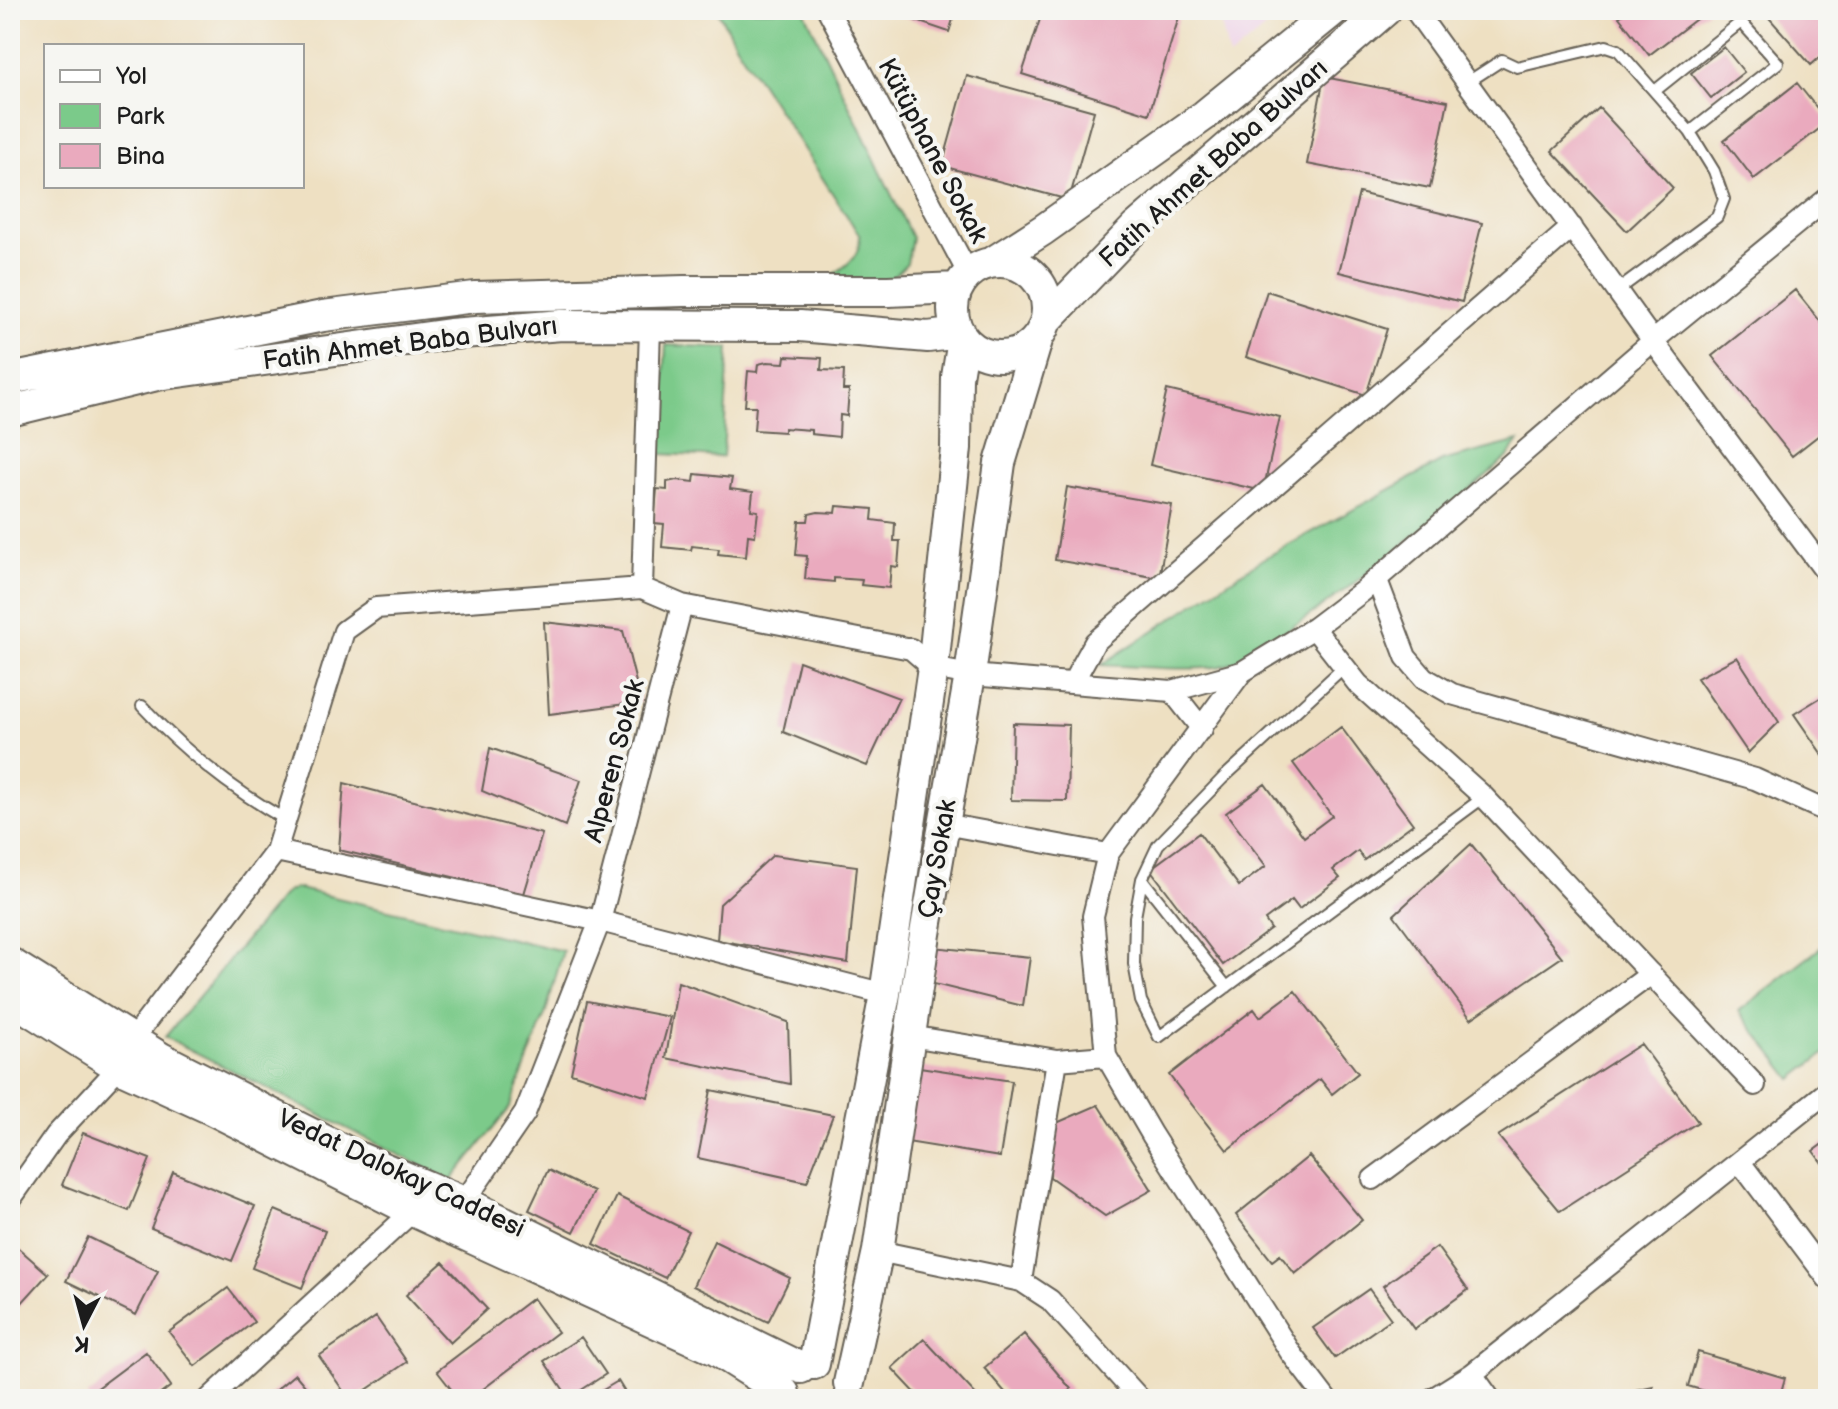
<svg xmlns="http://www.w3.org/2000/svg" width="1838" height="1409" font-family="'Balsamiq Sans',sans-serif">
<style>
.built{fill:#eed0e7}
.green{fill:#7bca8a;stroke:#4c7353;stroke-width:2}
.building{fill:#eaaabe}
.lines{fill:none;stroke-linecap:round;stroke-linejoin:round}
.service-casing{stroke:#666156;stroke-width:14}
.minor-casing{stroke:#666156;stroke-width:24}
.secondary-casing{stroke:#666156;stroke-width:34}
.service{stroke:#fff;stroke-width:10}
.minor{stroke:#fff;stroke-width:20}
.secondary{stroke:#fff;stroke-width:30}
.labels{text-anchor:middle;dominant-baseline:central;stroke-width:8;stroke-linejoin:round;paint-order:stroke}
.street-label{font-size:26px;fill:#1c1c1c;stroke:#f6f6f2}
</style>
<rect width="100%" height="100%" fill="#f6f6f2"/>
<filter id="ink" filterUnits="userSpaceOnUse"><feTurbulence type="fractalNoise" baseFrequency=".0125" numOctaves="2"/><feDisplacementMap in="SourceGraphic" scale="16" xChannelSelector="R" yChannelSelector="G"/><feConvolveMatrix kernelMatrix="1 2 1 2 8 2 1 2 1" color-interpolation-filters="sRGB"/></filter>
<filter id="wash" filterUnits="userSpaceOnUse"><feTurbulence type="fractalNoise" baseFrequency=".006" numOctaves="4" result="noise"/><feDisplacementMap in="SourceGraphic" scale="32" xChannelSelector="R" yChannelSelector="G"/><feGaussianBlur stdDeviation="1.8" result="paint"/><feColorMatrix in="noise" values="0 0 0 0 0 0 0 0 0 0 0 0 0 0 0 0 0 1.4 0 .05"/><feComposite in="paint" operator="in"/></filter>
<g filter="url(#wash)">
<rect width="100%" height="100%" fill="#eee0c2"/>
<!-- built -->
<path class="built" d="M1218,10h69l-58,48z"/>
<!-- green -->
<path class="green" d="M717,10h87l108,228 -5,25 -17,17 -67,1c19,-13 37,-20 37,-45l-124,-191z
M666,345l63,3 -6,109 -63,-3z
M1519,441l-12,17c-70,59 -139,119 -215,169 -20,13 -40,30 -63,37 -26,9 -97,2 -128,1l160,-105 181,-99z
M295,888l268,63 -17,61 -37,97 -58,72 -286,-144 120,-144z
M1828,942v109l-36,28 -53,-68z"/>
<g id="blocks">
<!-- building -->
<path class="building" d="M884,10h72l-7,22z
M1043,10h113l23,7 -30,97 -127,-40z
M1628,10h80l-59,45 -30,-38z
M1762,10h66v40l-17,15z
M1724,47l20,25 -33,26 -20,-25z
M967,76l127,35 -25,89 -127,-34z
M1324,77l124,24 -18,87 -123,-24z
M1797,83l31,39 -74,57 -30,-39z
M1599,108l74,80 -46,43 -75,-80z
M1359,193l123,30 -20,79 -123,-30z
M1795,290l33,41v97l-36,28 -80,-100z
M1267,291l120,38 -21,66 -120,-38z
M785,356l37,2 -1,12 23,1 -1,19h6l-2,26 -7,-1 -1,22 -28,-3v-4l-27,-2v4l-30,-2 2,-24h-11l3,-35 9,1 1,-8 9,-2 17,1z
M1167,390l113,27 -17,74 -113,-26z
M695,474l37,4 -2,11 23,3 -2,18 7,1 -3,25 -7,-1 -2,22 -28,-3 1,-5 -27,-3 -1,4 -29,-3 2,-23 -10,-1 3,-34 10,1v-8l10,-2 17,2z
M1067,487l105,18 -13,73 -104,-18z
M837,506l36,3 -1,11 23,3 -1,18h6l-2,26 -7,-1 -2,22 -28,-3 1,-5 -28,-2v4l-29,-3 2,-23 -11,-1 3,-34h9l1,-7 9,-2 18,1z
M544,622l79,9 18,71 -92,12z
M1737,657l42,65 -31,31 -51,-75z
M799,661l100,37 -32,68 -84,-34z
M1828,693v70l-34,-49z
M1013,723l56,2 -2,76 -56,-1z
M1341,727l72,97 -49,36 -6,-9 -25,19 7,8 -41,31 -7,-9 -27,20 6,9 -48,36 -73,-96 49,-36 40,53 27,-20 -40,-53 39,-29 39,53 28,-21 -39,-53z
M490,748l91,32 -16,46 -83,-35z
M344,783l198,51 -18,60 -185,-44z
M1471,844l91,113 -91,62 -77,-104z
M773,855l84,11 -9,97 -131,-23 3,-36z
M933,947l97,10 -7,49 -89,-22z
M678,982l110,40 2,62 -124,-26z
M1295,991l63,82 -26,21 -12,-15 -93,71 -58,-75 85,-66 6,8z
M587,1001l83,16 -22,80 -77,-24z
M1641,1044l57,78 -138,89 -62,-75z
M913,1066l99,15 -12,76 -99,-16z
M711,1090l122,25 -26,67 -109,-24z
M1098,1105l54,85 -47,26 -55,-39 2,-52z
M83,1133l67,26 -21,52 -67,-26z
M1828,1140v31l-15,-20z
M1309,1156l53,64 -67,54 -15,-19 -8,6 -36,-46z
M548,1170l46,22 -20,40 -45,-22z
M173,1172l82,34 -23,55 -81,-33z
M617,1196l71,35 -23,47 -71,-34z
M275,1210l50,21 -23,57 -50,-20z
M88,1237l70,34 -22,44 -70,-34z
M714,1241l76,37 -22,44 -75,-36z
M16,1246l32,28 -38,42v-64z
M1437,1247l31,43 -54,39 -31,-43z
M443,1262l44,47 -37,34 -44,-48z
M228,1288l26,34 -59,44 -26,-34z
M1369,1289l22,30 -56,39 -22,-30z
M533,1298l25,34 -88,67h-11l-22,-28z
M376,1317l31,45 -54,37h-4l-30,-43z
M1024,1334l47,55 -12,10h-48l-27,-31z
M581,1337l25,37 -37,24 -25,-37z
M924,1339l56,60h-59l-29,-31z
M146,1352l25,34 -17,13h-65l-2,-3z
M1698,1352l87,26 -6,21h-48l-43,-13z
M295,1374l21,25h-51z
M618,1381l11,18h-41z
M1653,1386l2,13h-56v-1z
M10,1391l24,7v1h-24z"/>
</g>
</g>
<g filter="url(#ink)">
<use href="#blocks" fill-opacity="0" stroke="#666156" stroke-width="2"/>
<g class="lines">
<defs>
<path id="service" d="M1468,82l34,-22 15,7 89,-21 12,4 72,82 24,39 10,28 -7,18 -99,73
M1656,90l85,-68 37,41 -88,69
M1344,667l-121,111 -65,67 -16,34 -7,38 -1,47 7,37 18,36 325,-240
M142,706c43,46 89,83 144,114
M1142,879l85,108"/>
<path id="minor" d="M828,10l140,263
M1415,10l238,331 175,234
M1377,580l29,77 18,21 28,16 303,85 73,33
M682,605l229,44 22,19 37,7 202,16 70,-19 72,-44 49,-37 290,-250 175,-143
M1314,628l44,56 126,113 271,288
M1073,682l22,-40 477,-415
M1172,691l30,38
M944,824l164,30
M276,851l324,70 285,73
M910,1036l147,24
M132,1040l144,-189 68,-220 32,-23 266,-20
M1106,1056l46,79 139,218 35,46
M1740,1162l88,117
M1373,1179l278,-205
M10,1200l46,-65 63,-68
M464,1202l61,-89 75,-192 82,-316 -40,-17 8,-261
M878,1251l143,30 29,19 90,99
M1021,1281l36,-221 49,-4 -13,-140 15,-62 134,-182
M1472,1374l18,25
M209,1399l204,-188
M1432,1399l40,-25 356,-283"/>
<path id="secondary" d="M993,262l50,-32 162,-115 129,-105
M953 309a47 47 0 1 1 94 0a47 47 0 1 1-94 0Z
M1045,322l91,-95 250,-217
M10,379l313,-63 152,-19 209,-6h204l69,-3
M10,411l147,-36 293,-41 112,-9 238,1 128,11 31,-4
M10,963l151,95 194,98 109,46 337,166
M10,998l109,69 92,42 202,102 303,139 68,43
M814,1364l71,-370 48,-326 23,-220 1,-71 6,-37
M849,1383l29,-132 47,-317 45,-259 30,-212 38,-126"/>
</defs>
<!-- service casing -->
<use href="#service" class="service-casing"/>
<!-- minor casing -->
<use href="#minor" class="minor-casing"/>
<!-- secondary casing -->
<use href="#secondary" class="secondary-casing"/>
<!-- service -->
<use href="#service" class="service"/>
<!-- minor -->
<use href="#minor" class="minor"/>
<!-- secondary -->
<use href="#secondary" class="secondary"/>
</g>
</g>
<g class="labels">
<!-- street labels -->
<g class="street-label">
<text transform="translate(932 151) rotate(62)">Kütüphane Sokak</text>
<text transform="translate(1214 164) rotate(-42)">Fatih Ahmet Baba Bulvarı</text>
<text transform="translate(410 344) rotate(-7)">Fatih Ahmet Baba Bulvarı</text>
<text transform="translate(615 761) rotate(-75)">Alperen Sokak</text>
<text transform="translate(938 859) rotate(-80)">Çay Sokak</text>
<text transform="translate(401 1174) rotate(25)">Vedat Dalokay Caddesi</text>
</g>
</g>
<!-- margin -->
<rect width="1838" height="1409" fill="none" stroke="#f6f6f2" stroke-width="40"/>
<!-- legend -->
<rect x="44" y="44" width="260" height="144" fill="#f6f6f2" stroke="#9f9f9c" stroke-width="2"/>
<rect x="60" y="70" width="40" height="12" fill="#ffffff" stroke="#9f9f9c" stroke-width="2"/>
<text x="116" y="84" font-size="24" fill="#1c1c1c">Yol</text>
<rect x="60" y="104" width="40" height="24" fill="#7bca8a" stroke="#9f9f9c" stroke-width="2"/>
<text x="116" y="124" font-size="24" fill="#1c1c1c">Park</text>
<rect x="60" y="144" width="40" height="24" fill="#eaaabe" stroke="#9f9f9c" stroke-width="2"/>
<text x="116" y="164" font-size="24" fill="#1c1c1c">Bina</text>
<!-- north arrow -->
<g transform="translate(84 1325) rotate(186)" stroke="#f6f6f2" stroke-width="6" paint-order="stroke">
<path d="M0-6L14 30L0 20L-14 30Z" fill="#1c1c1c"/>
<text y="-12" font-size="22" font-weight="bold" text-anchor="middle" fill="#1c1c1c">K</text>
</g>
</svg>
